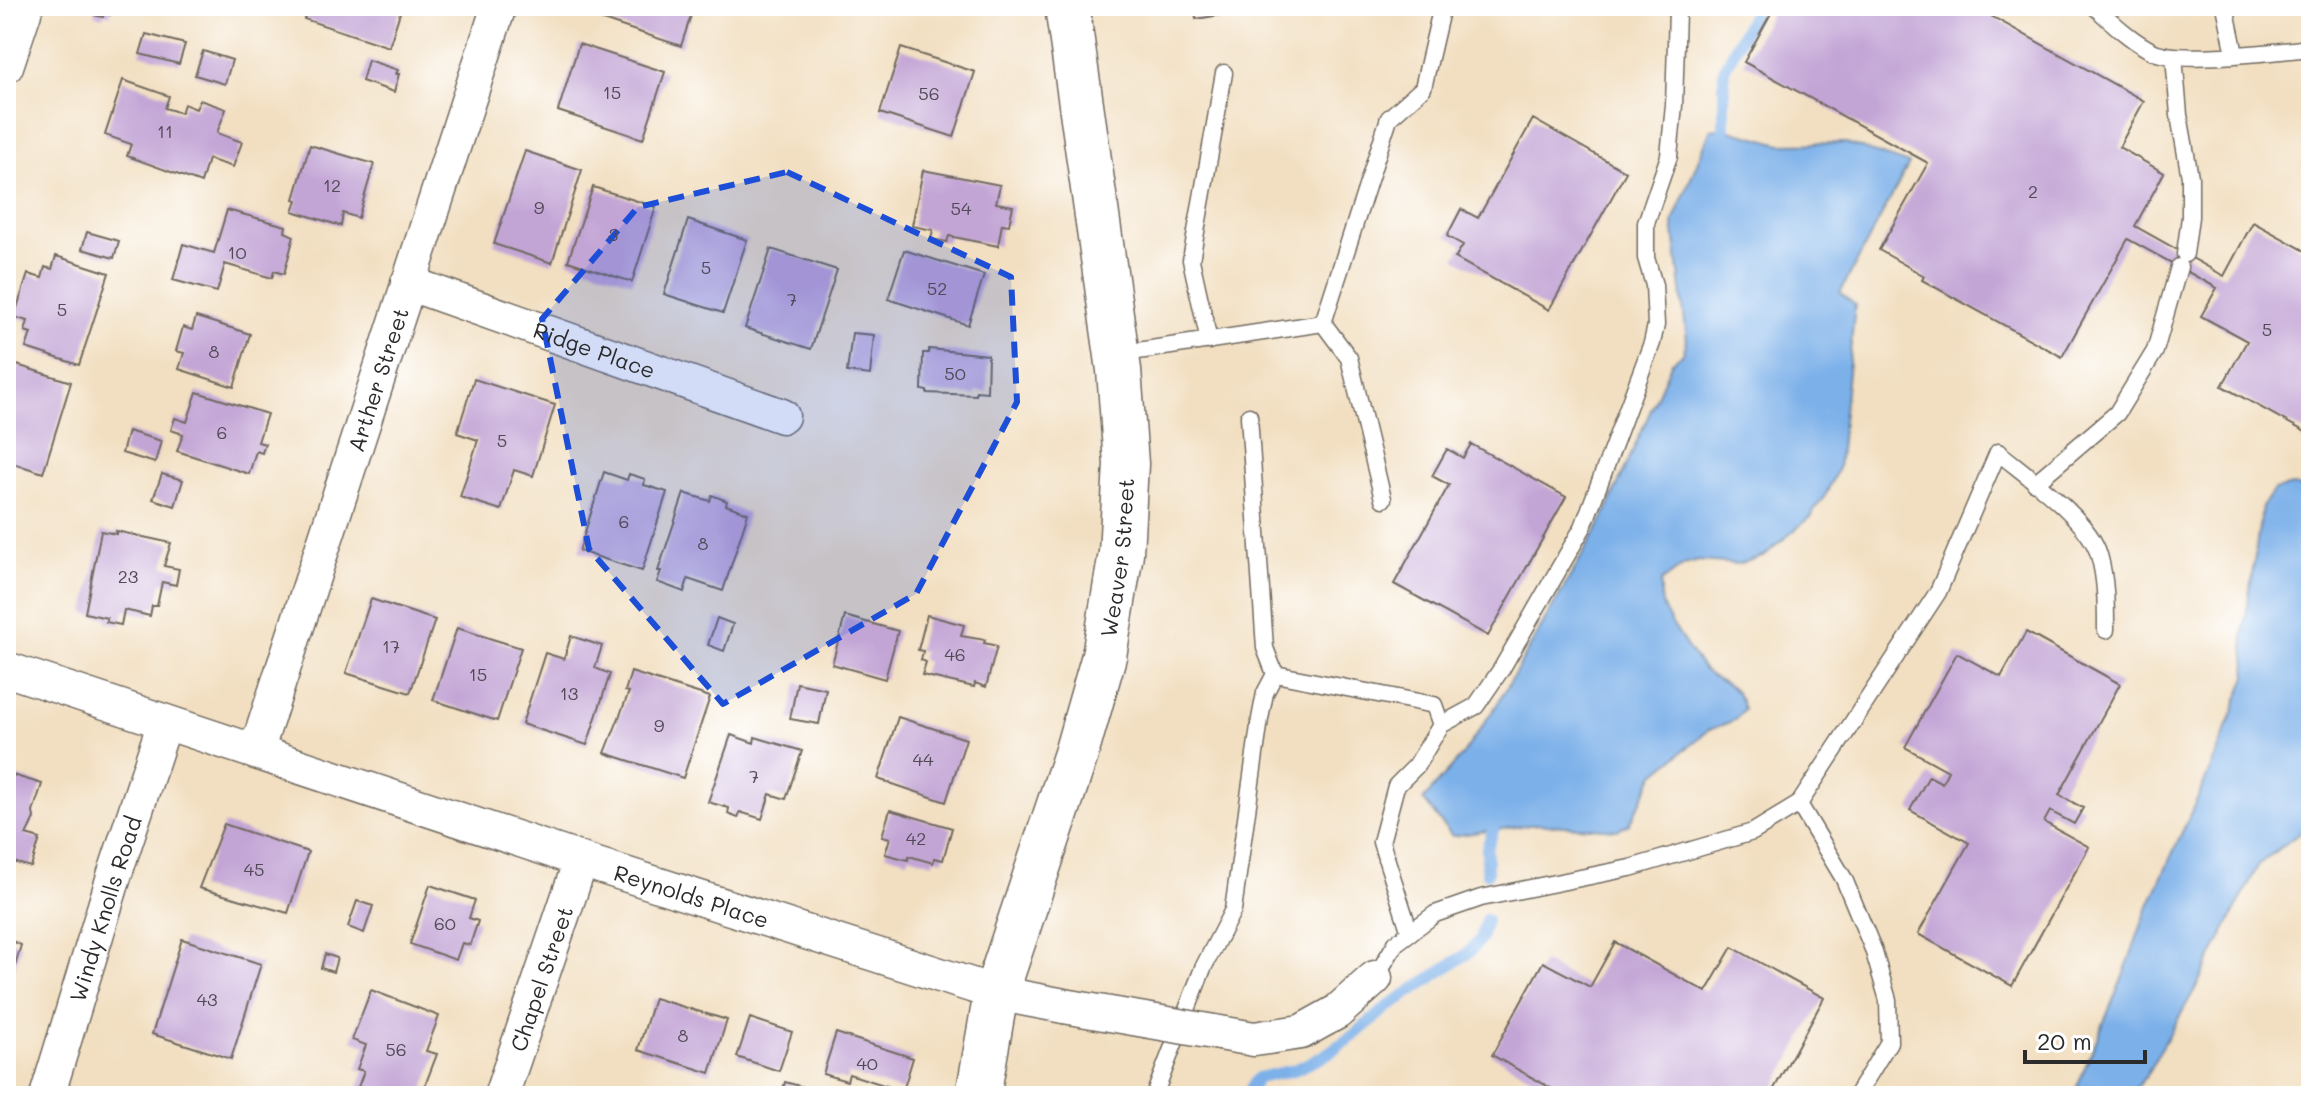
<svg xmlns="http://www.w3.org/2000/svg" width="2317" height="1102" font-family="Mali,sans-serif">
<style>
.water{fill:#7bb0e9;stroke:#536e8a;stroke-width:2}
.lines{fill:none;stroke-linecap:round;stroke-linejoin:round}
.stream{stroke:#7bb0e9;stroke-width:12}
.building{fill:#c3a5d5}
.lane-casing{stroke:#716a60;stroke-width:19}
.street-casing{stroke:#716a60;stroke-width:37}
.secondary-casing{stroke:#716a60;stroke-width:47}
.lane{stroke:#fff;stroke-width:16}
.street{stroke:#fff;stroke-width:34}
.secondary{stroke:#fff;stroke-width:44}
.street-bridge-casing{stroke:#716a60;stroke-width:37;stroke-linecap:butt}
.street-bridge{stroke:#fff;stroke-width:34}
.marked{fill:#1d4ed8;fill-opacity:0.2;stroke:#1d4ed8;stroke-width:6;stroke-dasharray:16 10;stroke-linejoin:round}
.labels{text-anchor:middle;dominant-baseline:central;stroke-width:6;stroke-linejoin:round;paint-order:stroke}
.number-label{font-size:18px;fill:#514a56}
.street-label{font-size:22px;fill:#2b2b2b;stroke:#fff}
</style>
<rect width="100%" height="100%" fill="#fff"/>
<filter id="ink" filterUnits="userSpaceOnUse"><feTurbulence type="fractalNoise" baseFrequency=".0125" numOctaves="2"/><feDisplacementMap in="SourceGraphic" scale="16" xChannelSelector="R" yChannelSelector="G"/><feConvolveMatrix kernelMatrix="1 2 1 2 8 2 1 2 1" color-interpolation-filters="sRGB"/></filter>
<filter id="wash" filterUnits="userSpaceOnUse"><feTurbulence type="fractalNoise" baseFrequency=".006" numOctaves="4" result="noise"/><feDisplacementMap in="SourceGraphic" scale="32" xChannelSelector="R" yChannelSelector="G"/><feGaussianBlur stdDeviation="1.8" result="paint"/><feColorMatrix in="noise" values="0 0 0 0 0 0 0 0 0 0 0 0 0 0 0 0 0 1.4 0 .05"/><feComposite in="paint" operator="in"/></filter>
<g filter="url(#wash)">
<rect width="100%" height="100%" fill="#f2dfc1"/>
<!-- water -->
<path class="water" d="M1711,129l19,1 51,14 65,-1 63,21 -69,129 15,12 -17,163 -12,26 -16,23 -45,38 -25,9 -41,-3 -15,4 -23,17c0,9 -1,17 2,25 4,11 34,56 42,64 18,15 31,11 39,38l-9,11 -26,10 -54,44 -26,50 -11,6 -81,-6 -85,12 -29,-36 38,-43 37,-54 105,-184 69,-157 11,-8 4,-14 -14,-118z
M2293,486l18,4v334l-52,40 -65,127 -49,86 -17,19h-55l51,-122 22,-62 68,-151 33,-85 -4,-40 19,-129 12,-17z"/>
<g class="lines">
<!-- stream -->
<path class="stream" d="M1724,147v-77l33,-64
M1487,873v-25l11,-32
M1247,1096l4,-9 7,-9 36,-8 28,-13 31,-21 36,-30 79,-53 13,-14 5,-19"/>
</g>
<g id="blocks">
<!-- building -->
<path class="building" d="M85,6h27l-2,9 -6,-2 -1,4 -9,-2 2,-5z
M309,6h93l-13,41 -85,-28z
M591,6h103l-13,40 -93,-31z
M1194,6h44l1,6 -43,7z
M1775,6h198l171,95 -25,46 45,26 -29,53 89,50 29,-54 58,32v181l-89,-49 25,-45 -46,-25 16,-28 -89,-49 -66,118 -140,-77 2,-4 -45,-26 49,-87 -184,-101z
M146,34l39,10 -6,20 -39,-10z
M579,44l86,28 -22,67 -85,-28z
M901,48l74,24 -21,65 -74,-24z
M203,51l29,9 -7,24 -30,-9z
M368,60l30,10 -2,4h3l-5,18 -32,-11z
M123,80l46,16 -4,12 16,5 3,-9 12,5 4,-9 26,9 -9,24 25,9 -9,25 -25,-8 -7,24 -74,-27 4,-12 -26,-9z
M1533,119l93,53 -77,138 -94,-52 8,-13 -16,-9 14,-27 17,9z
M310,145l64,19 -16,54 -15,-5 -2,13 -48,-15 4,-11 -3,-1z
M525,151l57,19 -30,93 -58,-19z
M923,170l77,15 -4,18 17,3 -4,19 -7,-1 -4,22 -49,-10 -2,6 -16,-3 2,-9 -21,-4z
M593,187l63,20 -24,75 -64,-21z
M227,210l59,16 -1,6 9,4 -10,38 -10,-3 -2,7 -47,-14 -8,28 -44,-12 10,-36 31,9z
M688,220l59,20 -24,73 -59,-19z
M87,232l32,9 -5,17 -32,-9z
M771,249l66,21 -26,79 -66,-21z
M904,250l80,25 -16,50 -80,-26z
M56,256l53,17 -30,92 -53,-17 5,-15 -6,-2 3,-10 -14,-4 14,-43 14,4 3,-11 7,2z
M196,317l54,17 -16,53 -55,-18 5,-16 -8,-2 7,-24 9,3z
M852,333l22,2 -4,40 -23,-3z
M929,349l59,6 -1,37 -11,-1v4l-49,-2v-2l-5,-1 1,-37h6z
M17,365l54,17 -28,91 -37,-12v-62z
M474,379l81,26 -22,71 -19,-6 -13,40 -41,-13 18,-57 -21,-7z
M197,392l70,22 -9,28 7,2 -3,9 -6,-2 -7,23 -72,-23 6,-17 -12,-4 4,-12 12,4z
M128,431l33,10 -6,22 -33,-10z
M1471,444l95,53 -78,139 -94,-52 55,-99 -17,-9 15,-27 16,9z
M604,472l23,8 2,-6 16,5 -1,6 23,7 -25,79 -63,-20z
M162,474l21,6 -8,26 -22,-7z
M684,493l26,8 2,-6 15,6 -1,4 22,8 -25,78 -35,-12 -4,13 -27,-10 4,-11h-3z
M101,531l15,3v-3l55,12 -7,23 15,3 -3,16 -14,-3 -5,24h-5l-2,10 -26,-6 -3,15 -15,-3 1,-4 -22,-5z
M371,599l64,21 -25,73 -64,-20z
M927,615l37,10 -3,11 24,4 -1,3 13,3 -11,41 -11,-4 -1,4 -52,-12 4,-13 -5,-2 2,-9 -5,-1z
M845,616l53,15 -13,48 -53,-15z
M717,618l16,6 -9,27 -16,-6z
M457,628l64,20 -24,73 -64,-21z
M2026,632l94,52 -61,111 24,13 -9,16 -24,-13 -6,11 45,25 -77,139 -94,-52 51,-91 -59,-33 19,-34 13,7 6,-12 -43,-24 52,-94 44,24z
M571,636l31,10 -7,22 15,6 -23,71 -65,-21 23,-71 19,6z
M631,672l79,25 -27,81 -78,-25 24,-61 -4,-1z
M797,683l29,6 -7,35 -29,-5z
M898,717l68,22 -20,63 -68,-23z
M731,735l23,8 1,-6 47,14 -16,48 -16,-5 -8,25 -22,-7 -2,6 -10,-4 1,-6 -21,-6z
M6,773l36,11 -9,28 1,6 -8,17 14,4 -9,28 -25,-7z
M890,810l62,18 -9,32 -9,-2 -1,5 -24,-7 -1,4 -23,-6 5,-16 -8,-2z
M224,824l84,28 -20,61 -89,-25z
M430,885l45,15 -6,18 9,3 -8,24 -8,-2 -6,17 -46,-16z
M357,901l16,5 -9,27 -16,-6z
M6,938l15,7 -14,49h-1z
M182,939l79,25 -30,95 -79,-25z
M1615,942l91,50 26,-45 92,51 -54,98h-109l-8,-5 -3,5h-85l-73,-41 51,-93 47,25z
M325,954l12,4 -4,14 -12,-4z
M371,990l68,26 -13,35 11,3 -16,42h-40l-23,-9 6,-16 -7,-2 9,-24 -14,-5z
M654,998l73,22 -17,53 -72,-23z
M750,1018l42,14 -13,39 -42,-14z
M836,1033l77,25 -10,33 -54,-17 -2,7 -24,-7z
M785,1082l48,13v1h-52z
M143,1089l18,6v1h-20z"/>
</g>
</g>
<g filter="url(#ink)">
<use href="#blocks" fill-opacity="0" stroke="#716a60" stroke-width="2"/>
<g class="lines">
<defs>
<path id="lane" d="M2094,6c18,16 36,34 58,45 25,13 127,0 159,-3
M2225,6l10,48
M2174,56l5,59 11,62v40l-5,37
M1323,323l26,35 34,141
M1209,341l-18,-81 33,-187
M1118,354l205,-31 66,-205 34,-30 19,-82
M1249,416l16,232 10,26 159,31 7,20 -25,41 -20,20 -15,56 29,91
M2035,483l82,-70 38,-62 24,-84
M1441,725l35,-19 26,-38 81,-141 69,-184 4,-18 -2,-40 -8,-27v-35l23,-67 5,-51 3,-93 3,-6
M1799,804l45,75 29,70 15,51 1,42 -33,54
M1375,978l21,-35 39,-29 46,-16 149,-30 123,-36 46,-28 139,-212 60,-140c29,24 91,67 101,103 7,24 7,50 7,75
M1154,1096l49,-128 30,-58 27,-191 5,-26 10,-19"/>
<g id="street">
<path d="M6,66l20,-60"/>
<path id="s1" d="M408,283l374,133"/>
<path id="s2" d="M6,669l575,191 415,133 68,13"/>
<path id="s3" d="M256,752l243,-746"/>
<path d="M1337,1012l38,-34"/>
<path id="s4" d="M47,1096l68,-223 50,-151"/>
<path id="s5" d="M501,1096l80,-236"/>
</g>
<g id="secondary">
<path id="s6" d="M978,1096l18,-103 80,-239 28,-98 17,-103 5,-89 -7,-94 -52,-364"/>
</g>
</defs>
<!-- lane casing -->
<use href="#lane" class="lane-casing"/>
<!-- street casing -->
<use href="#street" class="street-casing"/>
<!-- secondary casing -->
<use href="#secondary" class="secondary-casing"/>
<!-- lane -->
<use href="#lane" class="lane"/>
<!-- street -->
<use href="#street" class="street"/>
<!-- secondary -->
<use href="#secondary" class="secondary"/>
<defs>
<path id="street-bridge" d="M1064,1006l190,33 47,-7 36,-20"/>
</defs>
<!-- street-bridge casing -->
<use href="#street-bridge" class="street-bridge-casing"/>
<!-- street-bridge -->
<use href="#street-bridge" class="street-bridge"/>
</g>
</g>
<!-- marked area -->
<path class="marked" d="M787,172l224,105 6,125 -101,192 -193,110 -134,-155 -47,-230 96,-112z"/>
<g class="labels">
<!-- number labels -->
<g class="number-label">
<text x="612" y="92">15</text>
<text x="929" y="93">56</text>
<text x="165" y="131">11</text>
<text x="332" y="185">12</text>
<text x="2033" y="191">2</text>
<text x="539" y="207">9</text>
<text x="961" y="208">54</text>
<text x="613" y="234">3</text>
<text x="237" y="252">10</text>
<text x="706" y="267">5</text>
<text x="937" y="288">52</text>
<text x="792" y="299">7</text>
<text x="62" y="309">5</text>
<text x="2267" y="329">5</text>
<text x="214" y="351">8</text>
<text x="955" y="373">50</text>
<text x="222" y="432">6</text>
<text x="502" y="440">5</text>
<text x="624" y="521">6</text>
<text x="703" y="543">8</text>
<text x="128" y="576">23</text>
<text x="391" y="646">17</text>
<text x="955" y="654">46</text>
<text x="478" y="674">15</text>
<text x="569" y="693">13</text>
<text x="659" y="725">9</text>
<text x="923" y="759">44</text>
<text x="754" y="776">7</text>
<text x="916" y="838">42</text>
<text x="254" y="869">45</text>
<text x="445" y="923">60</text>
<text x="207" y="999">43</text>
<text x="683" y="1035">8</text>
<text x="396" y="1049">56</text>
<text x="867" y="1063">40</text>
</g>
<!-- street labels -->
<g class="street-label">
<text stroke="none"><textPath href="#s1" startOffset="198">Ridge Place</textPath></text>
<text stroke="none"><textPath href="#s3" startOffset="392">Arther Street</textPath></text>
<text stroke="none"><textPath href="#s6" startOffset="558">Weaver Street</textPath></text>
<text stroke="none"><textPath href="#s2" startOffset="722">Reynolds Place</textPath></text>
<text stroke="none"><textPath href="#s4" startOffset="196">Windy Knolls Road</textPath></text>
<text stroke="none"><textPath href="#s5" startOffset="124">Chapel Street</textPath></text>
</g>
</g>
<!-- margin -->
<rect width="2317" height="1102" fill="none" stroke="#fff" stroke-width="32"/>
<!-- scale -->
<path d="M2025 1050v12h120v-12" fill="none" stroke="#2b2b2b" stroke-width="4"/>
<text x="2037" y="1050" font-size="24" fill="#2b2b2b" stroke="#ffffff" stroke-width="6" paint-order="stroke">20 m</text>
</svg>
